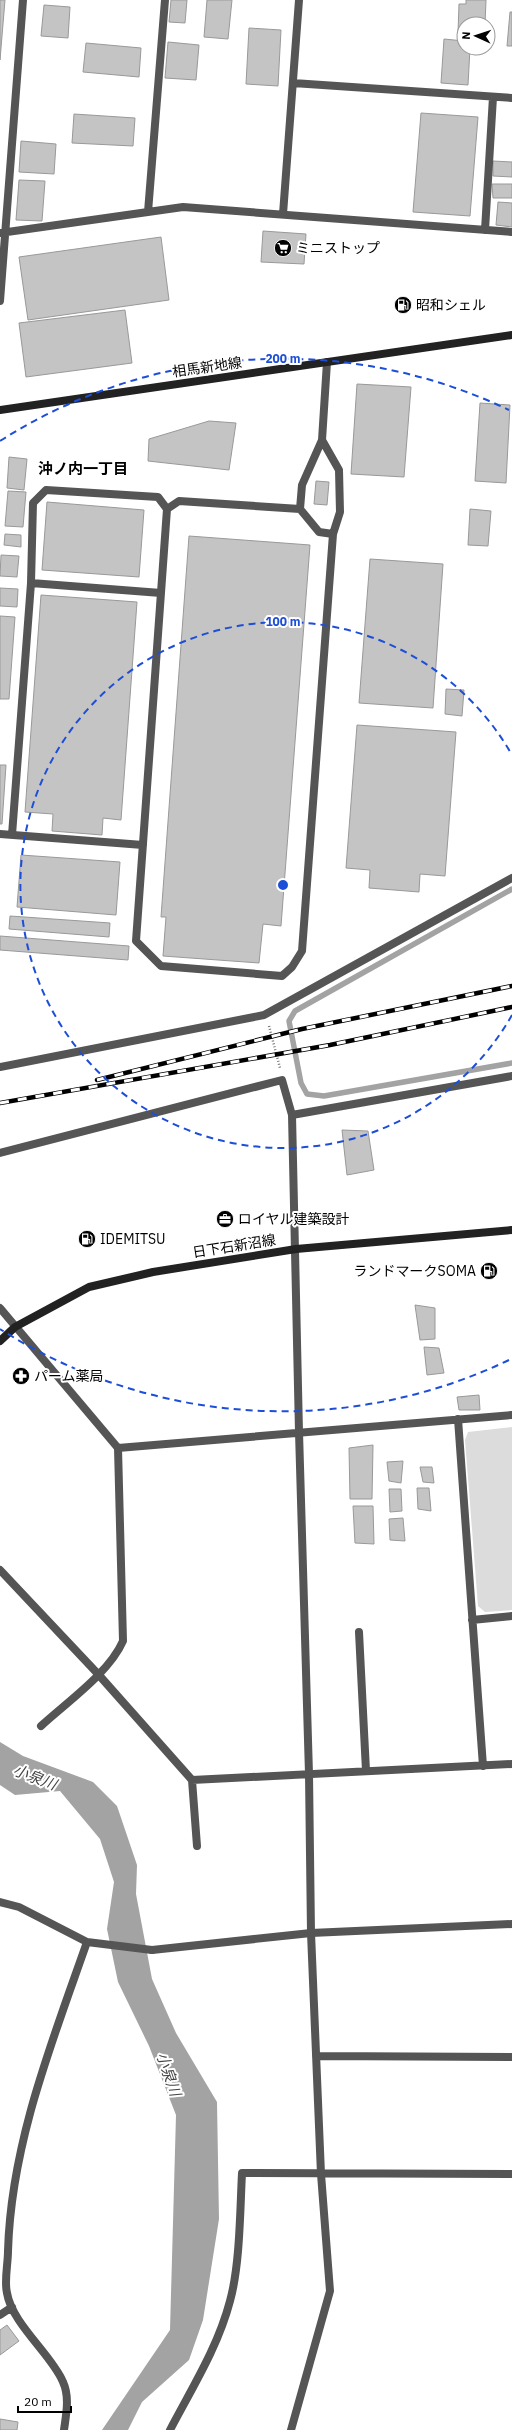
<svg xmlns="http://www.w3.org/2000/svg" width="512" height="2430" font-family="'IBM Plex Sans','Noto Sans JP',sans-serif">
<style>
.green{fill:#dcdcdc}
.water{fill:#a3a3a3}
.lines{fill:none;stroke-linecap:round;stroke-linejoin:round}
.stream{stroke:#a3a3a3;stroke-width:5.5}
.building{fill:#c4c4c4;stroke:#999}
.path{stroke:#777;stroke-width:2.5;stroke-dasharray:1 2;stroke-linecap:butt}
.service{stroke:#555;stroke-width:8}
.minor{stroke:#555;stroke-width:8}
.tertiary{stroke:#555;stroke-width:8}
.secondary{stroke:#222;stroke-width:8}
.rail-casing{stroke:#000;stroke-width:4.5}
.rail{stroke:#fff;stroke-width:3;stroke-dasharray:9;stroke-linecap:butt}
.ring{fill:none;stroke:#1d4ed8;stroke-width:2;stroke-dasharray:7 5}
.labels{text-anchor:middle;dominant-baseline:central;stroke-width:4;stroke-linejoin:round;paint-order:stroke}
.poi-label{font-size:14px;fill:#000;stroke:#fff;text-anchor:start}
.street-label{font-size:14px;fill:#000;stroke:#fff}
.neighbourhood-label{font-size:15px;font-weight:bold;fill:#000;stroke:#fff}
.water-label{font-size:15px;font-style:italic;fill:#444;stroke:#fff}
.centre{fill:#1d4ed8;stroke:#fff;stroke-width:2}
.ring-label{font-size:12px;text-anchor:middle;font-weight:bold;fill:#1d4ed8;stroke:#fff;stroke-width:4;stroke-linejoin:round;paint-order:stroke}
</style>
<rect width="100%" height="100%" fill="#fff"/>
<!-- green -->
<path class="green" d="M512,1427v183l-27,2 -7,-6 -13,-166 3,-8z"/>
<!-- water -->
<path class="water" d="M0,1742l23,14 70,26 24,24 20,59 -1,29 16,85 24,54 41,69 2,117 -16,101 -14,40 -47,42 -14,28h-26l68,-100 6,-215 -27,-69 -31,-64 -11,-53 7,-47 -14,-43 -40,-48 -45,4 -15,-10z"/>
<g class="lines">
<!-- stream -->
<path class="stream" d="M512,889l-217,122 -6,10 12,62 6,11 17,2 188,-33"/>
</g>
<!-- building -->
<path class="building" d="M0,0h5l-5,60z
M171,0h16l-2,23 -16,-1z
M207,0h25l-4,39 -24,-2z
M466,0h20l-1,24h-21v9h-6l1,-29h7z
M44,5l26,2 -2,31 -27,-2z
M510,12h2v34h-5z
M249,28l32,2 -3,56 -32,-2z
M444,39l20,2v7h6l-2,37 -27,-2z
M168,42l31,3 -3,35 -31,-2z
M86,43l55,5 -2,29 -56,-5z
M421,113l57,4 -8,99 -57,-4z
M74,114l61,4 -2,28 -61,-3z
M21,141l35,3 -2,30 -35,-2z
M493,161l19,1v15l-19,-1z
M19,180l26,1 -3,40 -26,-1z
M492,184h20v14h-19z
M498,202l14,1v24l-16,-2z
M263,231l43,3 -2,30 -43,-2z
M161,237l8,63 -141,20 -9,-63z
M125,310l7,53 -106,14 -7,-54z
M357,384l54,3 -7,90 -53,-3z
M480,403l30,2 -4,78 -31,-2z
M209,421l27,2 -7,47 -81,-9 1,-22z
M9,457l18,2 -3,31 -17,-2z
M316,481l13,1 -2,23 -13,-1z
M8,491l18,1 -3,35 -18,-1z
M47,502l97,8 -5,67 -97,-7z
M470,509l21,2 -3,35 -20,-1z
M5,534l16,1v12l-17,-2z
M189,536l121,9 -29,381 -18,-2 -4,39 -96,-7 3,-39h-5z
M1,555l18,1 -2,21 -17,-1z
M370,559l73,5 -10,144 -74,-5z
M0,588l18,1 -1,18 -17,-1z
M41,595l96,7 -16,218 -18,-2 -1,17 -50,-4 1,-17 -28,-2z
M0,616l15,1 -6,82h-9z
M446,689l18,1 -2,26 -17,-2z
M357,725l99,7 -11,144 -25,-2 -1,18 -50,-4 1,-18 -24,-2z
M0,765h6l-4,59h-2z
M21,855l99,7 -4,53 -99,-8z
M10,916l100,7 -1,14 -100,-8z
M0,936l129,10 -1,14 -128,-10z
M342,1130l26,1 6,39 -27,5z
M415,1305l20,3v31l-15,1z
M424,1347l15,1 5,25 -17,2z
M479,1395l1,15h-21l-2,-13z
M373,1445l-1,54h-22l-1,-51z
M403,1461l-2,22 -12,-2 -2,-19z
M420,1467h12l2,16 -11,-1z
M417,1488h12l2,23 -13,-2z
M389,1489h12l1,22 -12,1z
M353,1506h20l1,38 -19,-1z
M403,1518l2,23 -15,-1 -1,-21z
M7,2325l12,16 -19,14v-25z
M0,2419l18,3 -1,8h-17z"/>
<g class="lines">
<!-- path -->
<path class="path" d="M269,1026l11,42"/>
<!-- service -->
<path class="service" d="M322,440l17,30 1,42 -7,22 -14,-2 -19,-23 2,-24z
M322,440l5,-78
M300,509l-121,-8 -12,8 -31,432 25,25 121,10 10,-9 10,-16 31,-417
M31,583l130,10
M0,834l143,11
M12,835l19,-252 2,-80 13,-13 112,7 9,12"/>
<!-- minor -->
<path class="minor" d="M293,83l219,15
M148,212l17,-212
M283,214l16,-214
M485,230l8,-133
M0,233l183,-26 329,25
M0,301l23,-301
M0,1067l264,-52 248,-137
M0,1153l282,-73 10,35
M0,1308l118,140 394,-33
M458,1419l25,347
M0,1570l98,104 94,106 320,-16
M472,1620l40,-4
M359,1632l7,139
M41,1726c26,-24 68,-53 82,-85l-5,-193
M192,1780l5,66
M0,1902l19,5 68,35
M316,2056l196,1
M0,2315l12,-8
M64,2430c2,-15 6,-33 -1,-48 -11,-27 -51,-58 -56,-89 -3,-12 1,-29 1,-42 3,-107 44,-209 79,-309l65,8
M170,2430c22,-42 48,-83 60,-129 10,-36 10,-90 12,-128l270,1
M291,2430l39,-139 -9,-117 -10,-241 -2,-159 -10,-342 -7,-317 220,-39"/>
<!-- tertiary -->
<path class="tertiary" d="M152,1950l159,-17 201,-9"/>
<!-- secondary -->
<path class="secondary" d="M0,410l512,-75
M0,1341l15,-14 74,-40 64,-15 143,-23 216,-19"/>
<defs>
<path id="rail" d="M97,1080l205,-51 210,-43
M0,1103l330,-58 182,-38"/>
</defs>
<!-- rail casing -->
<use href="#rail" class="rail-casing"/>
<!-- rail -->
<use href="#rail" class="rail"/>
</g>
<!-- distance rings -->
<g class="ring">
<path d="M512 1015A263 263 0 1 1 512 755"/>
<path d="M509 1360A526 526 0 0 1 0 1329M0 441A526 526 0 0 1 509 410"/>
</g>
<!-- icons -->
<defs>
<symbol id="supermarket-disc" viewBox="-11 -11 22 22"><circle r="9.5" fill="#000" stroke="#fff"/><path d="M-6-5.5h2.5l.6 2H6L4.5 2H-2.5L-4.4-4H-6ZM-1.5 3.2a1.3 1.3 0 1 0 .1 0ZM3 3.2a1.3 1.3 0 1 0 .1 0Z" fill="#fff"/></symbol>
<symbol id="fuel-disc" viewBox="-11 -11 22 22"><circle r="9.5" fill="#000" stroke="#fff"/><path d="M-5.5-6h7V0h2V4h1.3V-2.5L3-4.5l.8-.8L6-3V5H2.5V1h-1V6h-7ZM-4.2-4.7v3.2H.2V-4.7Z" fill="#fff"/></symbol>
<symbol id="office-disc" viewBox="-11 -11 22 22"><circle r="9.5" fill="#000" stroke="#fff"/><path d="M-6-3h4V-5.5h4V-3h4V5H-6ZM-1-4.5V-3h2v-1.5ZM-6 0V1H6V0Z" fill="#fff"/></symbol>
<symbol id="pharmacy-disc" viewBox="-11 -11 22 22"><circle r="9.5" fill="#000" stroke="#fff"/><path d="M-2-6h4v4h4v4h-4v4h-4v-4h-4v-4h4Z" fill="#fff"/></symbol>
</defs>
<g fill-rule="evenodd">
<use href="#supermarket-disc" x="273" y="238" width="20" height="20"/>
<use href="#fuel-disc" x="393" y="295" width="20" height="20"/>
<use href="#office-disc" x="215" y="1209" width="20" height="20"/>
<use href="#fuel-disc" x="77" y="1229" width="20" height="20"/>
<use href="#fuel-disc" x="479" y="1261" width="20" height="20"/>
<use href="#pharmacy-disc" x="11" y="1366" width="20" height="20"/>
</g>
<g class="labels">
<!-- poi labels -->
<g class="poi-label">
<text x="296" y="248">ミニストップ</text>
<text x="416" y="305">昭和シェル</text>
<text x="238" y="1219">ロイヤル建築設計</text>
<text x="100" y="1239">IDEMITSU</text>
<text x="476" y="1271" text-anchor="end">ランドマークSOMA</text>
<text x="34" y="1376">パーム薬局</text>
</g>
<!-- street labels -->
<g class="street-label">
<text transform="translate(207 367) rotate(-8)">相馬新地線</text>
<text transform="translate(234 1246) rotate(-9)">日下石新沼線</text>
</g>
<!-- neighbourhood labels -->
<g class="neighbourhood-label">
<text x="83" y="468">沖ノ内一丁目</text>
</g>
<!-- water labels -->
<g class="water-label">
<text transform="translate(35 1777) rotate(21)">小泉川</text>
<text transform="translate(169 2074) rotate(71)">小泉川</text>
</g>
</g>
<circle cx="283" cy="885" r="6" class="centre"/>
<g class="ring-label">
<text x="283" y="363">200 m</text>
<text x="283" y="626">100 m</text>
</g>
<!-- north arrow -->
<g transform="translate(476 36) rotate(273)"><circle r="19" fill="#ffffff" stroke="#999999"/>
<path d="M0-3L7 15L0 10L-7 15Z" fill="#000000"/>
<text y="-6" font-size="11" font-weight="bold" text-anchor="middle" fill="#000000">N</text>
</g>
<!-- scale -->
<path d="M18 2406v6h53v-6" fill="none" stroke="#000000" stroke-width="2"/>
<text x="24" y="2406" font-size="12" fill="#000000" stroke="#ffffff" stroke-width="3" paint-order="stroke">20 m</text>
</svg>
